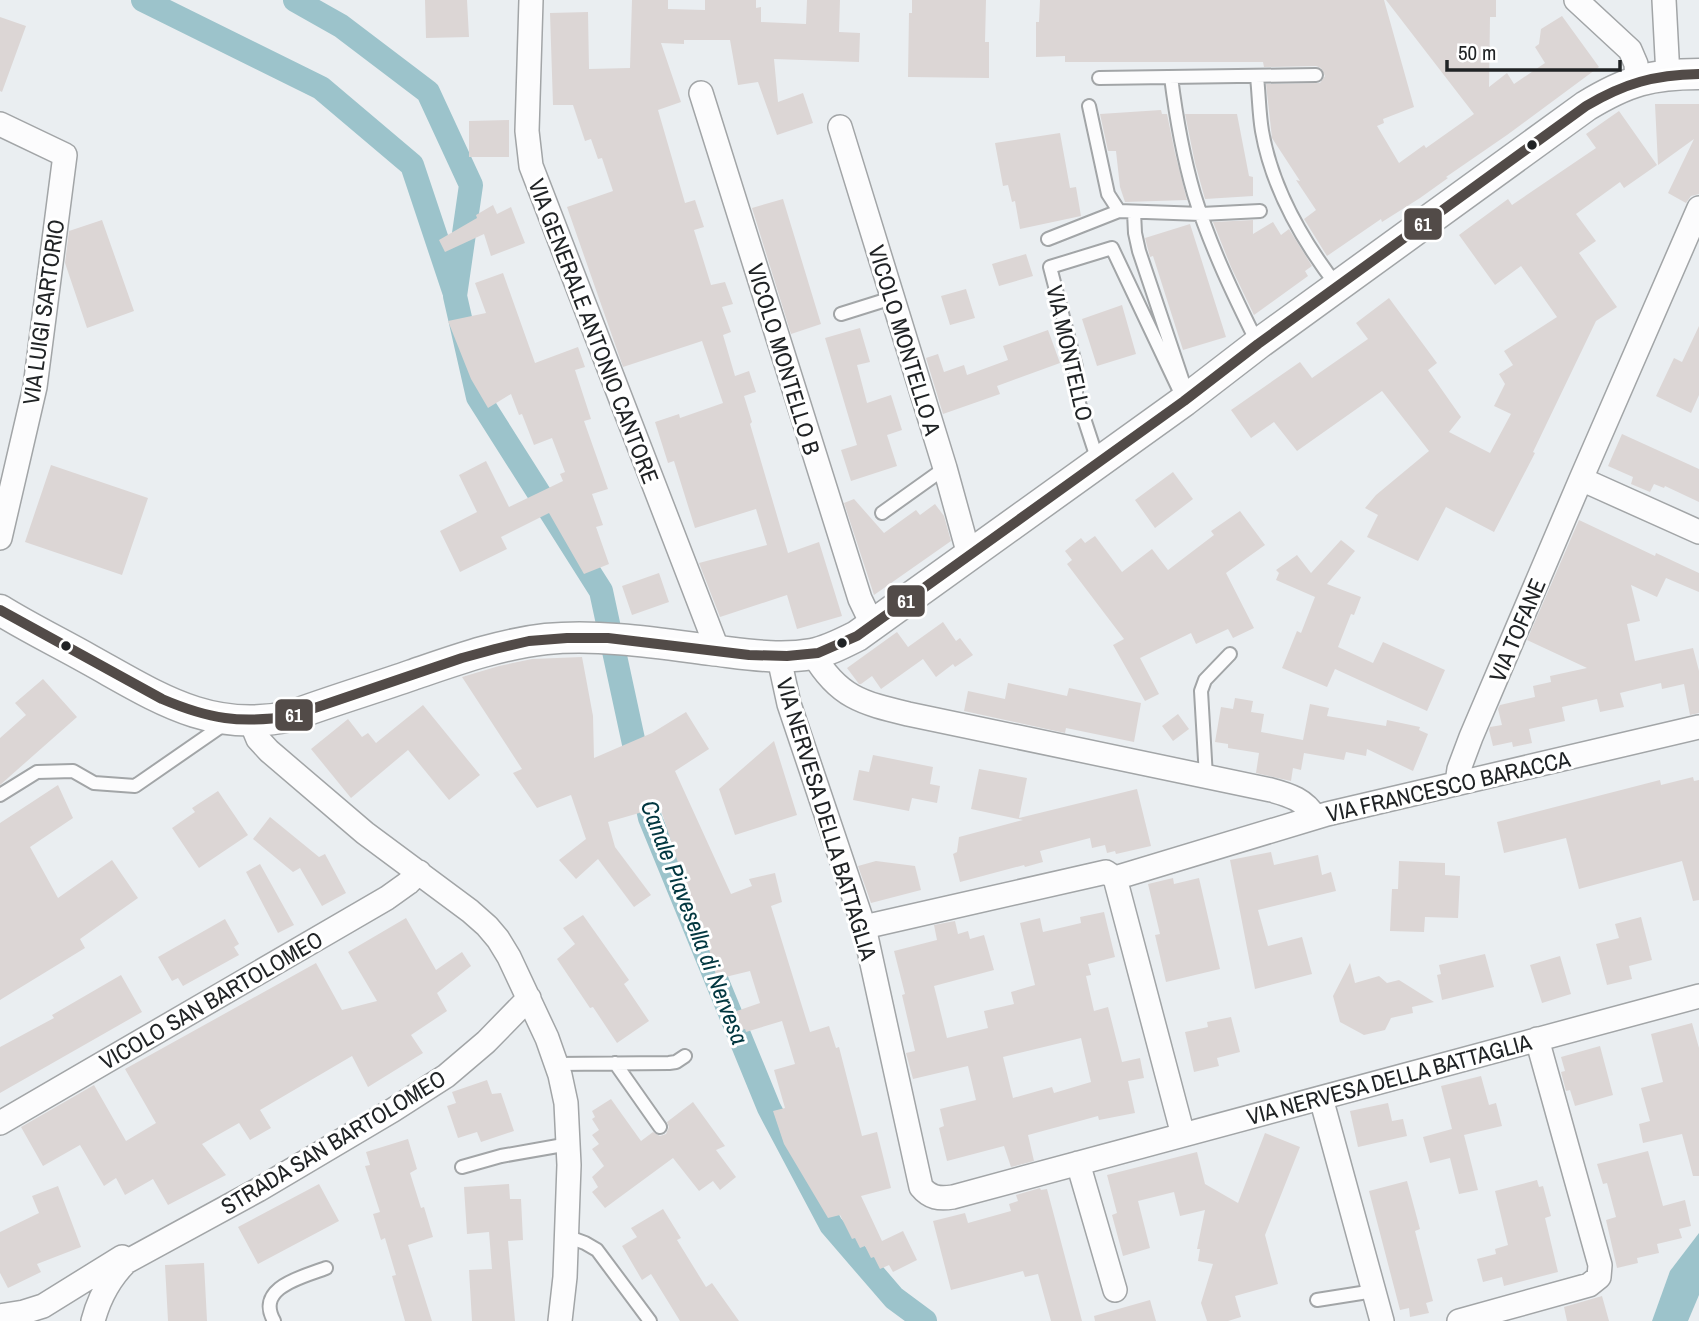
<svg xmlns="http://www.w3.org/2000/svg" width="1699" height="1321" font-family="'Archivo Narrow',sans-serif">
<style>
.water{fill:#9cc3cb}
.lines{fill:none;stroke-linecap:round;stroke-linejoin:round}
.canal{stroke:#9cc3cb;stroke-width:24}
.building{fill:#dcd6d5;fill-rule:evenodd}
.service-casing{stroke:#a2a5a7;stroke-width:16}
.minor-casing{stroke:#a2a5a7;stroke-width:26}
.tertiary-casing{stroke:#a2a5a7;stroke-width:33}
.service{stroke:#fcfcfd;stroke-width:12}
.minor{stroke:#fcfcfd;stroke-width:23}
.tertiary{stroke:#fcfcfd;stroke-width:30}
.bus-1-casing{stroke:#fff;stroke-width:16}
.bus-1{stroke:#524b48;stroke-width:10}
.bus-dot{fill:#202325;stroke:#fff;stroke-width:2.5}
.labels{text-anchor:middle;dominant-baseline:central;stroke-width:6;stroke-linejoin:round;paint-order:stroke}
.street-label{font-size:23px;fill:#202325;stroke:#fff}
.water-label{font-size:24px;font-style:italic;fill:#023740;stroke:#fff}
.line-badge{stroke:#fff;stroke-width:2.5}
.badge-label{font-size:19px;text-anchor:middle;font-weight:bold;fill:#fff}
</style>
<rect width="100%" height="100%" fill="#eaeef1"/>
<!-- water -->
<path class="water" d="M1699,1233v62l-11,26h-36l18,-50z"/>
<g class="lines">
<!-- canal -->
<path class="canal" d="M143,0l178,88 91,77 42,126
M295,0l46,26 87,66 43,93 -16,111 23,101 123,194 49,227 119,290 62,117 63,73 31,23"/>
</g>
<!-- building -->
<path class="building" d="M425,0h42l2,37 -43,1z
M632,0h36v9l37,1v-10h51v8l5,-1v15l45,2 1,-24h33l-1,32 21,1 -1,29 -85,-3 4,43 25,-9 10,30 -36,12 -19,-53 -20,3 -8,-45h-46v4l-23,-1 20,59 -23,8 27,93 10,-3 9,27 -10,3 17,55 14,-3 8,22 -11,3 9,25 -8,3 12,41 14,-5 7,21 -12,4 8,26 -2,2 38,129 31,-11 23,74 -45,13 -10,-34 -67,22 -21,-54 68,-18 -11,-36 -61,19 -21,-67 -6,2 -13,-41 24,-8 1,4 43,-15 -21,-62 -79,26 -56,-160 46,-16 -11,-33 -4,1 -7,-20 -6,2 -12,-36h-20l-3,-92 38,-1 1,57 41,-1z
M912,0h74l-1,42h4v36l-81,-1 1,-64h3z
M1040,0h344l30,107 -31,12 1,4 -7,3 22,37 25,-18 2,3 48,-34 -88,-114h110v17h-6l-1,70 18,-14 7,11 31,-21 -10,-16 4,-3 2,-15 21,-13 37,51 -92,68 -61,42 2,1 -28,20 -38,24 -1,-3 -54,37 -23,-37 12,-9 -20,-30 4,1 -28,-43 -6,-54 54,-1 5,-7 -4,-8 -5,-2 -52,1 -1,-5h-198v-6l-29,1v-35h3z
M0,17l26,9 -24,66 -2,-1z
M1655,104h44v90l-8,2 -5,7 -18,-10 26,-54 -36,26z
M1161,110l1,4h5l8,39 12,47 -62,2 -5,-15 -4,-36h-8l-8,-37z
M1619,111l38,54 -33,23 -4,-6 -44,32 20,27 -17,12 38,54 -21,14 -63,131 2,1 -41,79 -48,-25 -28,54 -51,-24 11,-22 -13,-7 11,-13 53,-44 -47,-60 -85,60 -23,-29 -23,16 -20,-28 69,-48 12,16 56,-39 -12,-16 33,-25 48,65 -9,7 33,47 -12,15 41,21 21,-39 -17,-8 11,-22 -6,-10 14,-9 -9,-14 53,-34 -36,-51 -26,19 -36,-50 49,-36 4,6 84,-57 -10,-14z
M1185,114h52l12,62 4,1v19l-48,3 -10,-36z
M509,120v37h-40v-36z
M1060,133l10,55 6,-1 5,29 -61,13 -5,-28 -3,1 -4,-17 -5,1 -8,-43z
M783,199l38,125 -30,10 -39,-126z
M493,205l4,9 14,-7 14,36 -34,13 -7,-22 -39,18 -6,-12 38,-22 -1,-3z
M102,220l32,91 -47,17 -22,-65 4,-32z
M1253,220v14l20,-12 8,13 8,-6 23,37 -7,5 3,5 -54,39 -23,-48 -18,-45z
M1190,224l36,113 -43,13 -30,-94 -3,1 -5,-19z
M1026,254l7,22 -34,10 -7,-22z
M503,273l32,90 43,-16 7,20 -10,3 16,49 -7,2 24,68 -16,5 11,31 -7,2 13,37 -25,10 -35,-61 -48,24 6,12 -47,23 -20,-41 37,-19 -18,-37 27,-14 23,46 54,-26 -3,-7 5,-2 -13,-34 -18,7 -12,-31 -3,1 -8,-21 -23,14 -17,-29 -23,-58 38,-8 -11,-30z
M966,289l9,29 -25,7 -9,-29z
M1122,305l14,49 -39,12 -15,-47z
M1699,326v69l-8,18 -35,-17 18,-38 8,4z
M860,328l10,34 -13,3 10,38 24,-8 11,35 -15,5 10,31 -46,15 -10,-31 16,-5 -32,-107z
M1048,330l12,33 -63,23 3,8 -57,20 -17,-56 12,-4 6,18 20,-7 3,10 41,-15 -5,-14z
M1622,434l77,35v33l-34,-16 -1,2 -10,-4 -4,8 -19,-8 2,-7 -25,-11z
M51,465l97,33 -26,77 -97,-33z
M1173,472l20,27 -38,29 -20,-28z
M854,499l30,34 32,-23 4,5 15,-11 9,12 7,25 -77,54 -30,-92z
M1240,511l25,34 -39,28 28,55 -21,10 -5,-9 -32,15 -5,-11 -51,25 19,36 -14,7 -32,-56 11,-6 -57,-75 5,-4 -7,-9 16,-13 4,5 10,-7 27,36 30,-23 16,21 46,-35 -3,-4z
M1579,520l76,36 1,-3 43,20v19l-33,-14 -9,19 -26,-12 9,36 -13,3 8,37 58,-13 6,23v42l-9,2 -6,-31 -22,5 -1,-6 -41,10 4,14 -24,5 -3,-13 -35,8 3,14 -36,8 3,14 -19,4 -1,-5 -19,4 -4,-16 1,-3 12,-2 -4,-16 2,-4 35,-8 -2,-11 18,-4 -1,-6 37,-8 -60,-28z
M1341,540l14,11 -28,33 34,13 -7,18 -3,-1 -13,33 35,16 10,-21 62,28 -18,41 -92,-42 -8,18 -45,-19 15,-37 4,2 14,-36 -39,-17 3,-7 -3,-3 21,-15 14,18z
M659,573l10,29 -37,13 -10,-29z
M943,622l13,19 4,-3 13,17 -18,12 -2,-3 -17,13 -13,-18 -42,30 -9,-13 -11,8h-2l-12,-16 50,-36 11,15z
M582,657l11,59 1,42 58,-25 34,-21 23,37 -34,22 56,123 21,-8 -3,-7 26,-6 7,29 -11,4 39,126 19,-6 7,22 3,-1 23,89 15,-4 14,56 -30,8 21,45 21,-10 14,29 -24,12 -4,-7 -9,4 -6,-12 -3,1 -6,-12 -5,2 -5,-10 -3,1 -12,-24 -12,3 -44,-74 -11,-33 12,-3 -11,-38 21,-6 -13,-43 -36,11 -1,-3 -11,4 -6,-19 32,-11 -10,-32 -33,8 -14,-53 -4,2 -39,-121 -52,15 7,25 36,48 -17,12 -36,-48 -22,20 -17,-19 27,-21 -15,-44 -34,13 -24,-35 9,-4 -60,-92 37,-11 33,-7z
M43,679l34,38 -77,68v-47l26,-23 -11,-12z
M1008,683l59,13 2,-8 72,15 -7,39 -68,-14 -1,5 -101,-22 4,-20 37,8z
M1235,698l18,3 -2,11 13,2 -3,18 42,8 7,-36 19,4 -2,8 59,10 1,-6 33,7 -1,3 9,4 -15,37 -46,-22 -1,7 -20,-4 -2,8 -40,-7 -3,17 -8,-2 -2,13 -35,-8 3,-20 -31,-5v-4l-13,-2 6,-35 12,2z
M423,705l57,70 -31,25 -41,-50 -57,48 -40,-49 37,-30 14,18 6,-4 8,10z
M1178,714l11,15 -16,12 -11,-15z
M774,741l23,74 -62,20 -16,-46z
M873,755l60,12 -3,17 10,2 -3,17 -25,-5 -3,13 -56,-11 6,-30 10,2z
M979,769l48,9 -8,40 118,-29 14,57 -35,8 -1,-3 -8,2 -2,-8 -13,3 -2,-10 -50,13 3,11 -18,5 -1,-2 -64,17 -7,-28 4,-2 2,-15 64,-17 -52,-11z
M1693,777l1,4 5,-1v120l-6,1 -11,-40 -103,28 -13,-51 -62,15 -7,-31 163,-42 1,5z
M58,785l15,33 -43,29 28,51 54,-38 26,38 -58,41 5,9 -85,52v-177z
M218,791l30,44 -49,33 -27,-40 23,-16 -3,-4z
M270,817l49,40 6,-3 21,39 -24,13 -22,-38 -7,4 -40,-33z
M1271,852l3,13 44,-10 4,20 9,-3 5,19 -78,19 10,36 34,-9 10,37 -57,15 -25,-129z
M876,861l39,5 6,24 -50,13 -13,-37z
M1399,861l46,2v12l15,1 -2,42 -33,-1 -1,15 -34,-1 2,-42h6z
M260,864l34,61 -16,8 -32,-61z
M1173,878l1,6 25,-6 21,91 -54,13 -11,-47 5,-1 -12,-50z
M1104,912l11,45 -27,7 3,11 -5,1 8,35 14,-4 14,55 18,-4 4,20 -16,3 7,32 -36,7 -1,-4 -70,19 6,26 -23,6 -7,-21 -57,15 -8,-33 5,-2 -4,-17 36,-9 -8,-34 -55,13 -7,-26 9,-2 -13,-56 3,-1 -11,-43 43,-11 -3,-15 21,-4 3,13 10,-3 2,8 14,-4 10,35 -60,16 13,52 41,-10 -4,-17 30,-7 -3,-12 24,-7 -15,-62 20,-5 3,14 38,-9 -1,-6zM1081,1038l10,44 -37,11 -2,-6 -39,11 -10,-41z
M583,915l46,65 -5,4 25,37 -32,22 -24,-36 -3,1 -33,-49 18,-15 -12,-16z
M1641,917l11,43 -23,6 3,13 -25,6 -11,-41 23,-6 -4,-14z
M406,918l30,52 26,-18 9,14 -34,27 10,18 -36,24 12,18 -55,34 -16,-31 -92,54 11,18 -21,12 -11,-17 -37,21 24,31 -58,30 -15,-26 -28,16 -9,-17 -12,8 -24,-41 -37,21 -22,-39 73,-42 32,56 30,-18 -31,-54 191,-106 26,47 35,-9 -29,-49z
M225,919l14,25 -5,3 5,8 -56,31 -5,-8 -6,3 -14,-24z
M1485,954l9,33 -52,13 -5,-25 4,-1 -2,-9z
M1560,956l11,38 -29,9 -12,-38z
M1350,963l5,20 24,-7 8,7 12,-3 35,22 -22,5 1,6 -22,5 -6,12 -21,5 -24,-13 -7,-26z
M121,975l21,37 -142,81v-46l54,-29 -2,-3z
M1231,1017l9,35 -23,6 2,8 -25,6 -9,-40 23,-5 -1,-5z
M1692,1023l7,25v128h-6l-11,-42 -39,9 -4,-19 11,-3 -9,-33 22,-6 -12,-48z
M1600,1046l13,49 -38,11 -5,-16 -4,1 -5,-19 4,-1 -4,-14z
M1481,1076l8,29 7,-2 6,23 -38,9 14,55 -19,4 -9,-36 -20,5 -7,-26 29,-8 -11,-43z
M487,1080l5,14 9,-1 13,38 -33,11 -4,-10 -19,6 -11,-32 9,-3 -4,-11z
M611,1099l30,42 12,-9 7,4 6,-2 3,-7 -2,-5 26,-20 32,44 -9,4 20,27 -16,13 -7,-9 -14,10 -26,-33 -68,50 -13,-16 6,-5 -6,-10 12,-11 -12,-17 7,-5 -7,-9 7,-5 -7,-11 3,-2 -3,-6z
M1388,1103l4,18 11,-2 4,17 -49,11 -8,-36z
M1265,1133l35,14 -35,88 13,49 -43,12 6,21 -13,4h-21l-6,-18 12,-39 -15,-3 2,-12h-3l8,-39 -25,6 -6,-24 -36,9 12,47 -27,8 -11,-41 5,-2 -10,-38 90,-23 8,32 33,19z
M408,1139l9,30 -7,4 11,35 3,-1 9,30 -25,8 24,76h-27l-13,-45 4,-1 -11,-37 -4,2 -8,-26 7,-2 -15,-46 5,-1 -4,-13z
M1648,1151l15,55 22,-6 6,26 -12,3 3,9 -25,6 2,9 -22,5 1,5 -21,5 -11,-48 10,-3 -9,-34 -4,1 -6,-20z
M1537,1180l2,7 4,-1 8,30 -6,2 13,54 -54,14 -2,-9 -19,5 -6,-23 19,-5 -1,-5 13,-4 -13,-54z
M1407,1181l13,48 -5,2 18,70 -7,2 3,10 -19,4 -1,-9 -9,2 -31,-119z
M319,1184l20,37 -81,43 -20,-37z
M509,1184l1,15h11l2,41 -15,1 7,80h-43l-3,-51 23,-1 -3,-37 -22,2 -3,-47z
M58,1186l23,61 -44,17 4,8 -33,16 -8,-15v-41l39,-19 -7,-17z
M1040,1188l1,2 6,-1 35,132h-31l-13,-47 -13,3 -2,-6 -72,19 -18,-69 32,-8 3,10 43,-12 -2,-7 9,-3 -2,-6z
M663,1209l18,29 -4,2 29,47 6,-4 27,38h-59l-29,-47 -9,6 -20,-34 15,-9 -6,-9z
M204,1263l3,58h-39l-3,-56z
M1602,1296l7,25h-42l-3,-14z
M1150,1300l6,21h-61l-1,-5z"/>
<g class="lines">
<defs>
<path id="service" d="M1171,77c5,40 12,79 23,117 16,52 40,102 64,150
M1257,77c2,18 2,36 5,54 10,57 41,111 76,156
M1099,78l217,-3
M1089,106l19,88 11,17
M1134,212l1,21 4,18 45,134
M1048,239l71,-28 82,3 59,-3
M841,314l51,-16
M1098,461l-22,-67v-27l-26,-100 62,-19 72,152
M882,513l63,-45
M1206,777l-5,-86 4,-11 25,-26
M0,795l37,-23 36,-1 21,12 41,3 91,-63
M615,1063l45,64
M556,1064l113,-1 7,-1 9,-6
M462,1167l39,-11 68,-12
M566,1236l19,7 12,7 53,71
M1317,1300l57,-9
M274,1321c-19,-34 29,-44 52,-53"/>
<path id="minor" d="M531,0l-4,131 4,35 187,485
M1576,0l54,50 6,14 1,16
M1664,0l4,76
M701,93l159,506 12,25
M0,124l65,31 -30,232 -35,151
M840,127l105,341 24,87
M1581,479l118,53
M813,654c25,43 49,49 95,60l363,76c19,5 34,10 44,27
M779,658l10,46 75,223 57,260c9,11 18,12 32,10l746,-201
M251,722l7,17 11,12 96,82 105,78 17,15 11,13 11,18 38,81 13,37 6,28 3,62 -4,112 -5,44
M1457,783l2,-14 12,-32 110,-258 118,-271
M1115,878l68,257
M864,927l242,-55 9,6 212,-64 372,-87
M1321,1098l61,223
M0,1123l387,-225 21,-15 11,-11
M1078,1163l37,127
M0,1316l24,-4 19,-6 79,-49
M93,1321c6,-23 16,-42 33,-59l132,-72 135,-80 53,-34 40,-34 43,-44
M1459,1321l130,-36 10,-8 1,-12 -63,-226"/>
<path id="tertiary" d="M0,610c29,18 60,33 90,50 67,37 120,74 201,56 40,-15 81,-27 121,-41 44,-15 88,-31 134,-36 55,-5 111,4 165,11 35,4 67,10 101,4 16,-3 31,-11 45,-18l327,-235 74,-57 328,-238c41,-25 65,-32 113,-32"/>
</defs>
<!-- service casing -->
<use href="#service" class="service-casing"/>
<!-- minor casing -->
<use href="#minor" class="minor-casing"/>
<!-- tertiary casing -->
<use href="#tertiary" class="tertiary-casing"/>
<!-- service -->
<use href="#service" class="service"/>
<!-- minor -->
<use href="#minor" class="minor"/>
<!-- tertiary -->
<use href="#tertiary" class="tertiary"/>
<defs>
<path id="bus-1" d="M0,610l162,89c47,20 78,25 129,17l171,-58 33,-9 34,-8 38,-3h41l141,17 38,1 31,-3 39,-17 327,-235 74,-57 328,-238c39,-23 68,-31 113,-32"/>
</defs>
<!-- bus-1 casing -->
<use href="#bus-1" class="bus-1-casing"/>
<!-- bus-1 -->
<use href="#bus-1" class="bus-1"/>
</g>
<!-- markers -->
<g class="bus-dot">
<circle cx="1532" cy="145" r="6"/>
<circle cx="842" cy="643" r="6"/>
<circle cx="66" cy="646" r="6"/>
</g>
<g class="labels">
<!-- street labels -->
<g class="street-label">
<text transform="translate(43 312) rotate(-82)">VIA LUIGI SARTORIO</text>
<text transform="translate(594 331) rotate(69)">VIA GENERALE ANTONIO CANTORE</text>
<text transform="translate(905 340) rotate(73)">VICOLO MONTELLO A</text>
<text transform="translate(1070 353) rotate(77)">VIA MONTELLO</text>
<text transform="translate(784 359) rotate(73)">VICOLO MONTELLO B</text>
<text transform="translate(1517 630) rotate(-67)">VIA TOFANE</text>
<text transform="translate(1448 786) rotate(-13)">VIA FRANCESCO BARACCA</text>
<text transform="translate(827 819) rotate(73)">VIA NERVESA DELLA BATTAGLIA</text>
<text transform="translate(211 1000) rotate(-30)">VICOLO SAN BARTOLOMEO</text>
<text transform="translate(1389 1079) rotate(-15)">VIA NERVESA DELLA BATTAGLIA</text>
<text transform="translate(333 1142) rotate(-31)">STRADA SAN BARTOLOMEO</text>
</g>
<!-- water labels -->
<g class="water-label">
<text transform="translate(695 922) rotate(69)">Canale Piavesella di Nervesa</text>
</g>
</g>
<g class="line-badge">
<rect x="1403" y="207" width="40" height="34" rx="7" fill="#524b48"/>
<rect x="886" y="584" width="40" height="34" rx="7" fill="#524b48"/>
<rect x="274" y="698" width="40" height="34" rx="7" fill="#524b48"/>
</g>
<g class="badge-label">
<text x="1423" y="231">61</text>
<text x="906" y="608">61</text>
<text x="294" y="722">61</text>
</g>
<!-- scale -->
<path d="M1447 60v10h173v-10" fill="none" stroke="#202325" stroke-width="3.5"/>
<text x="1458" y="60" font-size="21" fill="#202325" stroke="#ffffff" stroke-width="5" paint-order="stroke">50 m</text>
</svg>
